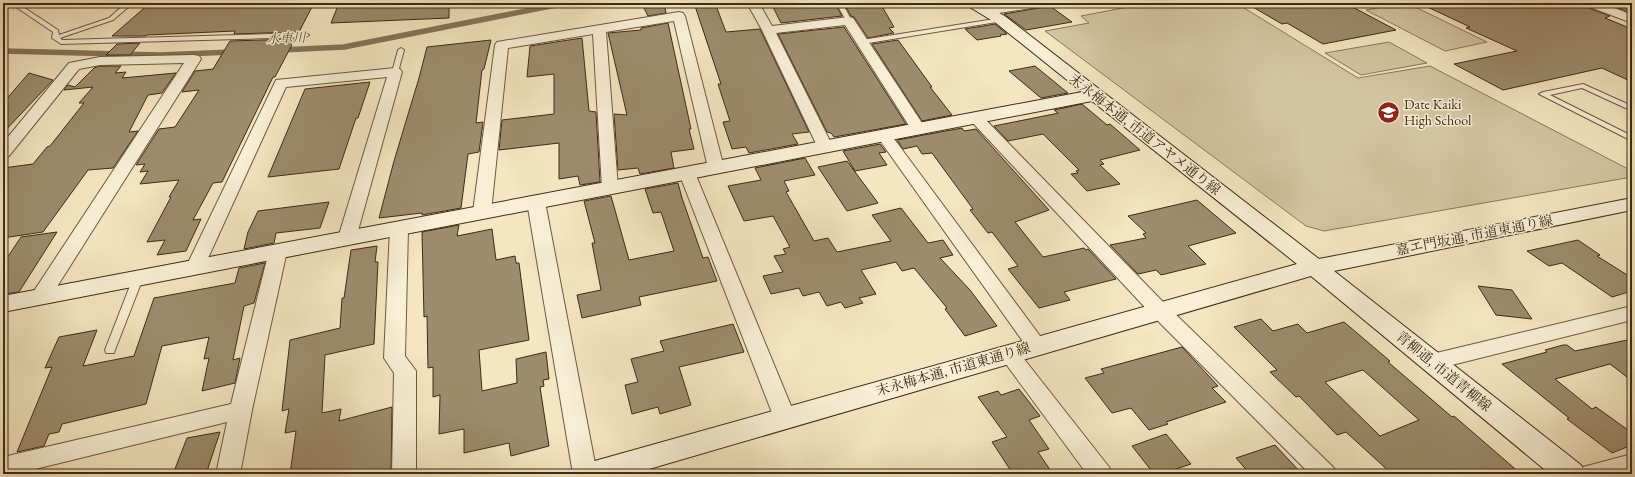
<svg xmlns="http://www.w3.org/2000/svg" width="1635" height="477" font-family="'EB Garamond','Noto Serif JP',serif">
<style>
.green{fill:#d5c6a3;stroke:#8a785c}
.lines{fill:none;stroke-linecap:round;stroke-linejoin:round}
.stream{stroke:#867459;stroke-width:5.5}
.building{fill:#9d8c6e;stroke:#3f2a15;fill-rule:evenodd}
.lane-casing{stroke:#6c5940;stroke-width:2}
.street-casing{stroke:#6c5940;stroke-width:2}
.secondary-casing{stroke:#3f2a15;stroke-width:2}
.lane{fill:#f8efd6;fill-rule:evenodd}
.street{fill:#f8efd6;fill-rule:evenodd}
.secondary{fill:#f8efd6;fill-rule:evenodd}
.labels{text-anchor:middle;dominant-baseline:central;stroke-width:3;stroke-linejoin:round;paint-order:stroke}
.far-water-label{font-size:13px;font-style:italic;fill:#634f37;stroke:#f8efd6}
.poi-label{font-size:14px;fill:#3f2a15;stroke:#f8efd6;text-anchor:start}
.street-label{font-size:14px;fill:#3f2a15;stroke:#f8efd6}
</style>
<rect width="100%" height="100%" fill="#f4e6c0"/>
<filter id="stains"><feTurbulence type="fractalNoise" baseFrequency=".005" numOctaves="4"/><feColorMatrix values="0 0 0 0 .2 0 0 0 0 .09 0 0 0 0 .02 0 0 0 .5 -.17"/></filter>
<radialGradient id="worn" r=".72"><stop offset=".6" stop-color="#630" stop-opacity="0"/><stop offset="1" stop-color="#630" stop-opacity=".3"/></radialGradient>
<!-- green -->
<path class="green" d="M1122,3h114l122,75 72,-12 202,105v6l-308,54 -18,-5 -261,-195 44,-8 -8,-7 47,-9z
M1407,3l80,39 -42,9 -79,-41z
M1389,42l38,21 -66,12 -36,-22z"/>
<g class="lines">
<!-- stream -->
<path class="stream" d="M281,50l63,-3 222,-44
M3,51l157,4 72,-3"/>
</g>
<!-- building -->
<path class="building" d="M150,3h164l-15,29 -65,2 1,-3 -88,4 -1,1h-34z
M339,3h110v15l-118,5z
M694,3h21l11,29 34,-3 49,103 -17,2 6,10 -49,9 -3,-6 -14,2 -9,-27 7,-1 -12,-37h3z
M771,3h22l2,4 40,-4 7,13 -61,7z
M844,3h36l14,24 -5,1 5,5 -26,5 -14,-21 -3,-1z
M1246,3h99l51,27 -73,14 -36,-21 -5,1z
M1419,3h165l2,4 24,9 -5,2 27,11v53l-30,-14 -99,22 -49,-26 63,-13 -51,-23 4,-1z
M1606,3h26v8l-4,1z
M656,4h8l2,9 -18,3 -5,-10z
M1050,6l22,16 -46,8 -22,-16z
M668,23l23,106h-2l5,20 -23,3 3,16 -34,6 -2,-6 -20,2 -4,-56 13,1 -19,-82 33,-3v-2z
M995,24l12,10 -7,1 1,1 -24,4 -12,-11z
M844,27l62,97 -72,13 -3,-4 -4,-1 -49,-98z
M582,38l7,73 7,1 4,70 -20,3 -2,-9 -19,3v-36l-60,7 3,-30 52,-6v-40l-27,3 3,-31z
M295,39l-20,38h-2l-51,105 -9,1 -20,37 8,-1 -15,32 -29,4 8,-15 -18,2 24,-45h-2l10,-17 -39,4 8,-13 -8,1 5,-8 -9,1 23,-36 16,-2 24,-37 -17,2 13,-21 18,-2 17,-28z
M491,40l-7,29 -2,1 -6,53 7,-1 -4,30 -11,2 -7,54 -39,7v-2l-43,5 15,-57 25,-83 8,-31z
M898,40l34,47h-2l22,28 -30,6 -50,-77z
M140,43l-10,12h-24l11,-11z
M100,66h21l-6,7 11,-1 -4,6 54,-5 -14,20 -14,2 -19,37 9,-1 -25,37 -25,2 -45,62 -40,6v-70l30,-4 14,-17 3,-1 34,-43h-5l14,-16 -29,3 4,-5 7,2 19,-19z
M1035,66l33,27 -27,5 -32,-27z
M29,73l24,7 -50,53v-30z
M370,82l-12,36h-2l-17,51 -71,8 37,-88z
M1082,104l25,21 3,-1 30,26 -40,10 4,4 -4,1 20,19 -33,7 -16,-17 7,-1 -2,-2 3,-1 -36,-36 -35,7 -14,-15 60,-12 4,-1 -4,-3z
M962,128l2,3 12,-2 73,81 -34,12 28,35 41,-9 2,2 2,-1 28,30 -52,13 6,8 -31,8 -31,-39 10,-3 -26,-34 -4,1 -18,-23 3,-1 -41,-56 -10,1 -5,-8 -14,3 -6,-9z
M880,144l6,8 -7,1 8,12 -32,6 -12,-20z
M805,158l10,17 -31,6 5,10 -3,1 28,49 14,-3 9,14 54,-11 -19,-26 29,-7 27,35 15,-3 10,15 -13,3 30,32 27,36 -32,10 -20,-27 2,-1 -33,-40 -12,3 -6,-9 -35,8 15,24 -17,4 4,5 -18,5 -4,-6 -14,4 -8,-14 -16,4 -4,-8 -28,6 -8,-18 20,-4 -9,-16 12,-2 -3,-5 7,-2 -17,-31 -29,5 -16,-35 33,-6 -6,-12z
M847,161l31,42 -31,8 -29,-44z
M678,183l4,15 21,60 5,-1 9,24 -78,16 2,8 -59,13 -5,-23 24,-5 -9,-47h3l-11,-42 27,-5 18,64 45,-9 -13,-39 -8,1 -8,-24z
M1197,200l39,33 -48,13 18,18 -45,11 -5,-5 -18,4 -28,-29 36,-7 -3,-4 3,-1 -18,-17z
M329,202l-9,26 -44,5 -2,10 -30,6 4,-17 10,-21z
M459,225l-2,11 35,-7 4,31 19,-4 1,7h3l10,77 -50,10 3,41 35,-8 -1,-24 30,-7 3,27 -6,1 1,6 -4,1 9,59 -38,10 -2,-13 -45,10v-24l-25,5 1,-39 -7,2v-30l-5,1 -1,-52 -3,1 -2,-85z
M57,232l-38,60 -16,2v-30l18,-27z
M1578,240l22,15 -3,1 35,22v13l-20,6 -50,-34 -13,3 -22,-15z
M377,246l-2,16h3l-4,82 -49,11 -3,58 19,-4 -2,12 53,-14 -1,67h-101l6,-43 -11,2 4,-24 -7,2 8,-71 50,-12 2,-30h2l7,-48z
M265,263l-11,40 -10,3 -11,54 7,-2 -5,25 -33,8 7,-33 -5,1 5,-22 -47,9 -16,58 -84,20 -3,8 -10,2 -5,12 -27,6 35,-85 -7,1 14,-31 38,-7 -14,36 51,-10 20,-58 81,-15 4,-15z
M1478,286l34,4 20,29 -36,-4z
M1261,319l12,12 25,-7 9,9 37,-11 46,39 -2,1 64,55 2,-1 67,58h-129l-46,-42 -9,3 -38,-39 -3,1 -26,-25 7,-2 -43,-43zM1363,370l56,50 -39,16 -55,-54z
M733,324l11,28 -65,15 12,38 -31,9 -2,-7 -26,7 -7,-29 13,-3 -7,-23 33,-8 -4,-10z
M1632,339v42l-22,-17 -55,15 37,30 4,-2 36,26v12l-20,8 -45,-34 2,-1 -67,-54 45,-12 -2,-2 18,-5h4l8,6z
M1182,347l36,39 -6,2 14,14 -60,20 2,2 -19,6 -18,-22 -19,5 -27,-35 19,-5 -3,-4z
M1019,389l21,27 -11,4 20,29 -11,3 15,22h-40l-21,-32 15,-5 -29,-40 20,-6 3,4z
M220,432l-14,42h-33l14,-36z
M1166,434l25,30 -30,10h-7l-22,-28z
M1275,445l27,29h-52l-14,-16z"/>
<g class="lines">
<defs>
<path id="lane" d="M10,3h7l41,27 1,5 50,-17 17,-15h7l-20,17 -53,18 2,2 244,-7 3,2 -3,2 -245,7 -9,-6 1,-6z
M836,3h6l10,18 -1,1h-4z
M1001,18l3,2 -1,1 -141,23 -3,-2 3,-2z
M401,48l3,2 -6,22 -1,1h-4l-1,-1 6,-22z
M1583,84l49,22v5l-50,-23 -32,7 82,41v5l-93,-47 4,-2z
M138,275l5,3 -28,72 -1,3h-8l-1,-3 28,-72z"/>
<path id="street" d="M747,3h12l13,23 77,-9 4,1 73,111 -3,3 -5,2 -5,-2 -68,-107 -69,8 57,114 -2,3 -6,2 -6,-2 -57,-120z
M1014,3h30l-2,3 -4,1 -52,8 -4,-1 -2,-3 2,-3 4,-1z
M1585,3h17l30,12v8l-45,-17z
M679,12l4,1 2,3 39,152 -2,3 -6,2 -6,-2 -2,-3 -34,-147 -68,11 12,156 -2,4 -6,1 -6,-1 -2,-4 -9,-154 -85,14 -17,164 -3,4 -6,1 -6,-1 -3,-4 22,-167 2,-3z
M194,55l5,1 2,3 -153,242 -7,2 -7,-2 -3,-5 3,-5 150,-228 -84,2 -21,4 -70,87 -6,2v-15l66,-80 31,-6z
M395,68l5,1 2,3 -46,166 -3,4 -6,2 -6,-2 -3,-4 49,-161 -101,10 -82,180 -2,4 -7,2 -7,-2 -2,-4 90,-187z
M976,114l5,1 186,191 166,161 4,7h-27l-157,-158 -182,-195 -2,-3 2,-3z
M884,130l5,2 154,208 3,5 -3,5 -7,2 -7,-2 -153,-215 3,-3z
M687,168l6,2 2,3 101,245 -3,6 -8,3 -8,-3 -3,-6 -95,-245 2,-3z
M536,197l6,1 3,4 52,272h-24l-46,-272 3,-4z
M399,222l6,2 3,4 -3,128 11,15v103h-24l2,-101 -10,-15 6,-130 3,-4z
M278,245l6,2 3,4 -35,159 -12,64h-24l11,-52 -212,52h-12v-17l228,-53 38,-153 3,-4z
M1632,306v14l-200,50 -7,-3 -4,-5 4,-5 7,-3z
M1010,347l7,3 92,117 4,7h-26l-84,-114 -3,-5 3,-5z
M1632,454v20h-53l4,-7z"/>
<path id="secondary" d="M966,3h17l23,14 313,242 313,-61v12l-298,61 247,194 5,9h-36l-239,-198 -679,198h-56l5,-9 10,-3 706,-198 -205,-163 -1089,211v-16l1079,-204 -86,-69 -28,-17z"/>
</defs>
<!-- lane casing -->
<use href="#lane" class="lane-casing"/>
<!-- street casing -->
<use href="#street" class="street-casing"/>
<!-- secondary casing -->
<use href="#secondary" class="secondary-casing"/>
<!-- lane -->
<use href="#lane" class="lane"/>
<!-- street -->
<use href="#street" class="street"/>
<!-- secondary -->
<use href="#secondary" class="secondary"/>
</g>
<!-- icons -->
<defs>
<symbol id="school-disc" viewBox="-11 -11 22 22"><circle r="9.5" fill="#8f2418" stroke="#f8efd6"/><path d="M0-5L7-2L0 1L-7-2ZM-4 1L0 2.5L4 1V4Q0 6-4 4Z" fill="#fff"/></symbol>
</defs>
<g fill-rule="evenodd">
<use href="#school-disc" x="1376" y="100" width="25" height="25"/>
</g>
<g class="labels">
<!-- far-water labels -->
<g class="far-water-label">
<text transform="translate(286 38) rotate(-2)">水車川</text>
</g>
<!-- poi labels -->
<g class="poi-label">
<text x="1404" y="104">Date Kaiki<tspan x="1404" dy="16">High School</tspan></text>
</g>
<!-- street labels -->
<g class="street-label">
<text transform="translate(1145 134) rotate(38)">末永梅本通, 市道アヤメ通り線</text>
<text transform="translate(1474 235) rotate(-11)">嘉エ門坂通, 市道東通り線</text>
<text transform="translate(953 369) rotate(-16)">末永梅本通, 市道東通り線</text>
<text transform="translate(1444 371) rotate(39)">青柳通, 市道青柳線</text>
</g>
</g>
<!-- margin -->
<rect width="1635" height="477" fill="none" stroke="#f4e6c0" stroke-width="16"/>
<rect x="4" y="4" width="1627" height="469" fill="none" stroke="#3f2a15" stroke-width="2"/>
<rect x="8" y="8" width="1619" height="461" fill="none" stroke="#3f2a15"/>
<rect width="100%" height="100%" filter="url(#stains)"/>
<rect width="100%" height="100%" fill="url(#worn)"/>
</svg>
